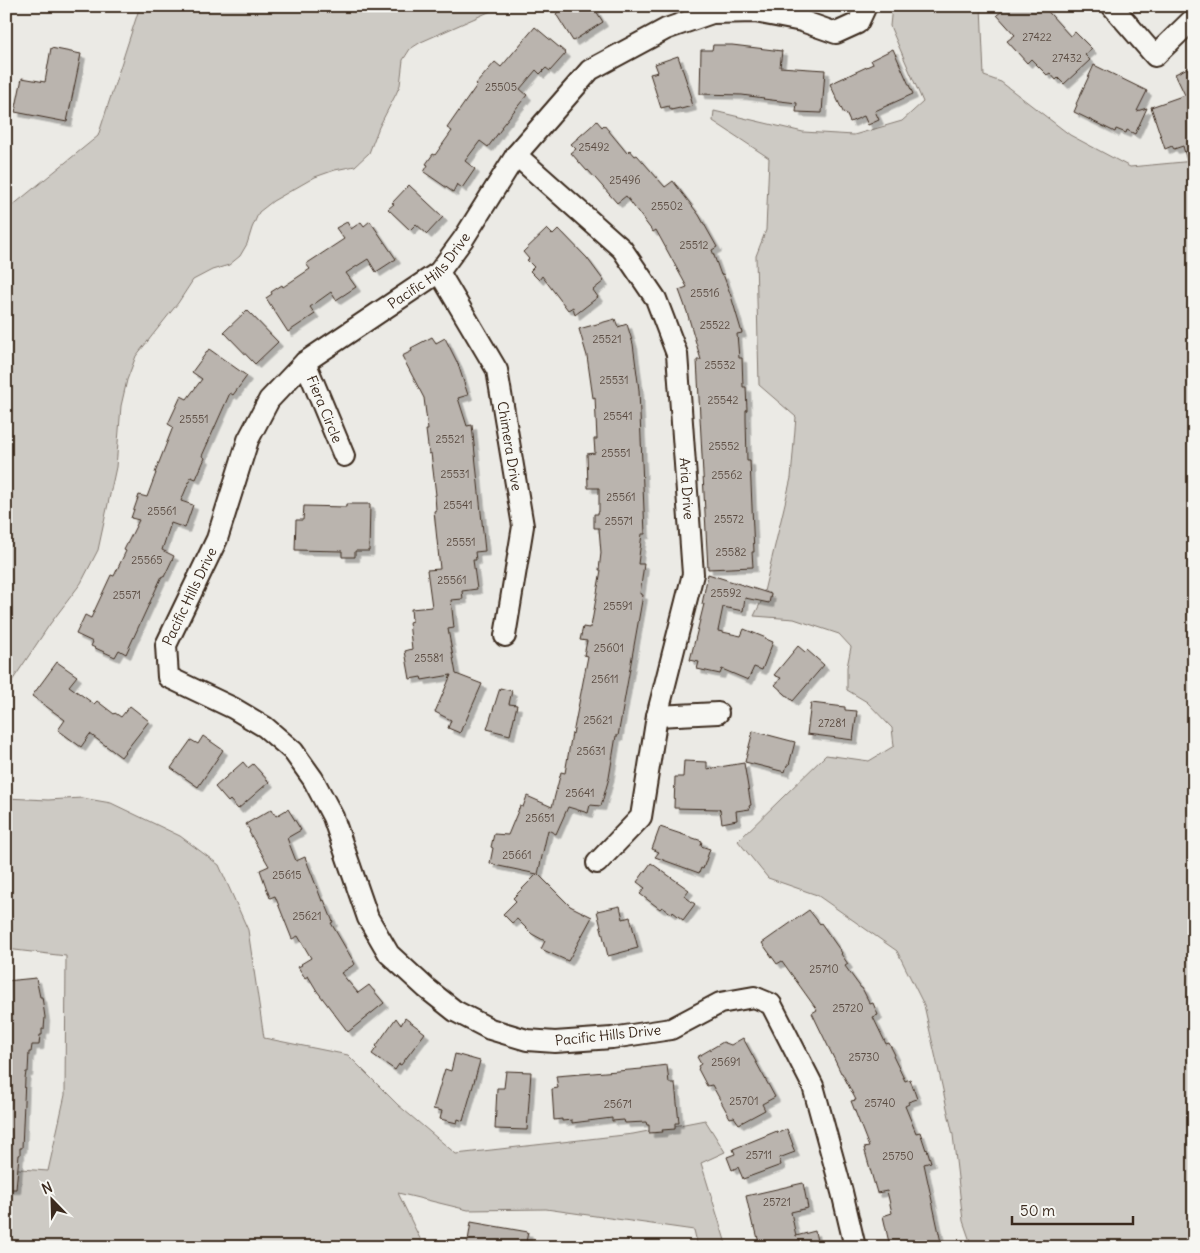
<svg xmlns="http://www.w3.org/2000/svg" width="1200" height="1253" font-family="Delius,sans-serif">
<style>
.green{fill:#cdcac4;stroke:#847a71}
.building{fill:#bab4ae;stroke:#3b2a1e;filter:url(#shadow)}
.lines{fill:none;stroke-linecap:round;stroke-linejoin:round}
.minor-casing{stroke:#3b2a1e;stroke-width:24}
.minor{stroke:#f6f6f2;stroke-width:20}
.labels{text-anchor:middle;dominant-baseline:central;stroke-width:4.5;stroke-linejoin:round;paint-order:stroke}
.number-label{font-size:11px;fill:#5b4c42}
.street-label{font-size:14px;fill:#3b2a1e;stroke:#f6f6f2}
</style>
<defs>
<filter id="shadow"><feDropShadow dx="4.5" dy="4.5" stdDeviation="0" flood-color="#0004"/></filter>
</defs>
<rect width="100%" height="100%" fill="#ebeae5"/>
<filter id="ink" filterUnits="userSpaceOnUse"><feTurbulence type="fractalNoise" baseFrequency=".02" numOctaves="2"/><feDisplacementMap in="SourceGraphic" scale="10" xChannelSelector="R" yChannelSelector="G"/><feConvolveMatrix kernelMatrix="1 2 1 2 8 2 1 2 1" color-interpolation-filters="sRGB"/></filter>
<g filter="url(#ink)">
<!-- green -->
<path class="green" d="M140,6h354l-3,5 -70,31 -11,7 -7,11 -3,25 -4,9 -17,33 -10,26 -14,13 -20,4 -20,7 -42,24 -14,11 -7,16 -5,16 -7,12 -11,9 -17,5 -19,10 -15,23 -42,53 -9,24 -6,26 -5,61 -18,83 -17,33 -31,41 -44,66v-484h6l86,-70z
M892,6h89l3,70 17,6 69,53 60,32 64,-6v1086h-222l-9,-26 -10,-86 -29,-130 -27,-54 -80,-56 -49,-17 -30,-37 88,-86 43,6 25,-15 -2,-18 -25,-26 -20,-12v-23l4,-20 -12,-13 -45,-15 -40,-3 8,-16 29,-122 5,-61 -37,-32 -3,-129 10,-26 3,-72 -56,-37 1,-10 89,21 51,3 48,-14 21,-19 -33,-76z
M6,798l42,2 34,-2 29,5 69,33 39,29 29,65 16,108 84,17 50,50 58,49 177,-20 72,-14 20,32 -24,11 26,84h-29l-4,-17 -148,-21 -78,1 -70,-17 26,54h-418v-79l42,3 17,-76 1,-139 -60,-7z"/>
<!-- building -->
<path class="building" d="M554,6h39l10,16 -30,19 -17,-27 2,-2z
M1008,6h35l27,30 5,-4 17,17 -7,6 5,5 -26,24 -6,-6 -2,2 -6,-7 -3,2 -16,-16 -4,4 -20,-22 8,-6 -18,-20z
M535,27l31,26 -16,18 -4,-3 -6,6 -4,-4 -16,19 7,6 -26,32 1,1 -14,19 -8,-6 -15,20 10,8 -13,19 -5,-4 -4,8 -29,-20 4,-7 -2,-1 7,-10 2,1 17,-24 -5,-3 30,-43 -1,-1 19,-22 6,5z
M713,45h19l50,6 -2,16 45,3 -3,43 -26,-1 1,-9 -34,-4 1,-1 -22,-3 -42,-1 1,-44h11z
M51,48l30,6 -14,68 -52,-10 7,-34 23,4z
M893,49l20,45 -38,17 4,9 -11,5 -4,-9 -14,6 -4,-9 -2,1 -14,-30 43,-20 -2,-4z
M678,56l14,42 -2,1 2,7 -11,3 -1,-1 -9,2 -2,-4 -8,2 -11,-34 8,-2 -3,-8z
M1094,65l53,26 -10,20 10,-3 -12,26 -8,-4 -1,3 -10,-4 -1,3 -41,-20 3,-7 -1,-1z
M1194,65v106l-4,1 -7,-26 -9,3 -2,-3 -7,3 -14,-42 34,-12 -10,-21z
M597,121l5,6 2,-2 23,28 3,-3 5,6 2,-1 28,32 8,-6 26,34 18,32 -5,3 9,25 2,-1 8,22 11,37 -5,1 2,24h3l1,29h3l1,23h-1v9l1,42h3l4,91h-2l1,15 -45,2 -11,-209h4l-14,-48 -8,-22 8,-3 -31,-57 -3,2 -27,-36 -9,7 -29,-33 -1,1 -16,-18 5,-4 -5,-5z
M409,185l34,32 -16,17 -11,-10 -6,6 -22,-21 6,-5 -2,-1z
M370,221l26,38 -20,13 -8,-13 -22,14 10,14 -20,13 -5,-8 -21,15 5,7 -27,18 -22,-34 6,-4 -1,-2 11,-7 1,2 27,-18 -4,-5 38,-25 -8,-11 11,-6 4,7 10,-7 3,4z
M547,229l6,6 6,-6 28,29 17,23 -11,9 5,7 -23,18 -2,-8 -5,3 -26,-34 -3,4 -9,-9 4,-4 -7,-7 2,-1 -6,-7z
M247,310l31,32 -23,22 -31,-32z
M615,319l3,8 9,-3 6,20 6,46 6,144h-3l-4,30h6l-4,30 3,1 -25,141h-2l-7,42 -8,28 -11,-1 -2,8 -20,-6 -12,27 -8,-4 -10,44 32,32 22,11 -20,37 -4,7 -27,-12 4,-8 -13,-7 -15,-15 -5,4 -9,-9 13,-13 -3,-3 24,-24 -43,-9v-1l-4,-1 3,-15 -2,-1 3,-13 14,1 12,-29 3,1 4,-11 25,11 9,-35 4,1 7,-40 1,1 15,-78 -4,-1 3,-14 -7,-1 3,-13 6,1v-1h2l10,-57h-2l2,-17 -2,-25h-5v-14h4v-2h1v-24h-11l-1,-34 8,-1 -1,-14h3l-2,-42 -2,1 -6,-42 -8,-27z
M432,337l4,6 9,-5 13,26 10,31 -10,3 9,28 5,-1 13,126 -10,1 1,8h-3l4,29 -15,2 1,8 -12,1 3,28 -6,1 8,45 26,10 -18,41h-1l-3,8 -12,-5 3,-8 -16,-8 16,-37 -29,5 -1,-3 -11,2 -5,-28 7,-2 -3,-27 3,-1 -1,-12 21,-2 -5,-37 13,-1 -6,-58 2,-1 -1,-15h1l-5,-42 -2,1 -3,-24h2l-4,-32 -22,-42 10,-5 -1,-3z
M209,349l38,27 -14,19 -3,-2 -28,63 3,2 -9,21 -5,-2 -10,24 12,4 -8,23 -14,-5 -9,27 12,6 -10,21 -2,-1 -36,78 -7,-4 -4,7 -24,-11 2,-4 -17,-8 9,-19 6,3 20,-43 3,1 12,-25 -2,-1 15,-30 -8,-2 8,-23 8,2 9,-24h-1l3,-8 15,-38 -5,-3 13,-28 6,3 15,-20 -10,-7z
M346,504h24l-1,47h-14v6h-13v-6l-47,-1 1,-30h7l1,-14 42,1z
M708,574l63,20 -2,9 -24,-5 -2,13 -20,-4 -5,24 23,5 3,-7 22,9v1l7,3 -11,28 -8,-3 -6,13 -26,-11 -2,5 -23,-5 2,-7 -9,-2 14,-56h-2z
M798,646l7,6 2,-2 17,15 -31,36 -18,-16 6,-7 -7,-3z
M57,662l20,14 -8,10 25,18 3,-3 17,13 1,-1 6,4 9,-11 19,15 -28,36 -31,-23 -9,13 -23,-17 7,-10 -33,-24z
M500,688l12,3 -3,13 8,1 -7,30 -23,-6z
M811,703l34,4v3l12,1 -4,29 -46,-6z
M753,731l42,11 -6,23h-2l-2,7 -40,-10z
M203,736l20,14 -25,37 -27,-19 20,-28 7,4z
M684,761l23,1v7l37,-6 7,42 -2,1 1,3 -14,2 1,9 -15,3 -2,-13 -1,-1 -45,-1 1,-31h8z
M243,762l5,6 5,-4 16,18 -31,27 -8,-9 -2,2 -13,-15z
M272,809l4,7 12,-7 13,21 -14,8 9,23 9,-4 17,44 2,-1 9,22 -2,1 24,41 -14,9 17,20 11,-8 15,18 -36,29 -31,-41 -9,-15 -3,2 -7,-11 4,-2 -1,-1 10,-6 -13,-22 -6,3 -17,-43 -5,2 -10,-28 9,-4 -20,-34 1,-1 -4,-7z
M660,827l42,14 -1,5 9,3 -7,20 -2,-1 -2,5 -44,-16 4,-5 -7,-3z
M651,863l38,27 -5,6 11,8 -12,16 -10,-8 -1,2 -10,-7 -2,2 -20,-15 5,-6 -8,-6z
M620,906l3,13 7,-2 8,31 -30,8 -11,-45z
M809,910l11,14 1,-1 21,30 -1,1 7,10 -3,2 16,22h1l8,16 3,-1 5,12 -5,2 13,27 3,-1 6,12 -2,1 12,25 5,-2 7,20 -9,3 1,2 -4,2 11,27 4,-1 6,18 1,-1 4,13 -7,2 18,83h-52l-7,-31 9,-3 -5,-22 -10,2 -13,-45 5,-1 -18,-46 5,-1 -14,-27h-1l-29,-60 5,-3 -35,-49 -5,3 -15,-21z
M36,978l4,19h2l3,20 -1,12h-2v6h-2l-1,10h-7l-1,7h-2l-1,20h-2l-1,7 -3,69h-2v7h-1l-3,34h-10v-208z
M396,1018l5,7 4,-7 20,15 -24,32 -2,-1 -4,6 -23,-16 5,-7 -1,-1z
M743,1038l32,59 -13,7 3,6 -26,14 -5,-7 -4,1 -18,-33 -5,1 -9,-17 1,-1 -1,-2 3,-2 -4,-7 26,-15 8,3z
M455,1054l25,7 -17,60 -5,-2 -1,4 -17,-4 2,-8 -9,-2 12,-40 6,2z
M667,1065l2,18h6l4,40h-4v6l-13,1 1,2 -14,1v-8h-2l-1,-3 -21,1 -1,-3 -12,1v-3l-40,5v-3l-10,1v-2l-8,1 -2,-31 6,-1 -2,-12 86,-7v-1z
M506,1071l25,1 -4,58 -32,-1 2,-41h7z
M787,1129l6,16h-1l3,7 -16,6 2,7 -38,14 -5,-12 -6,3 -5,-13 8,-3 -2,-5 44,-18 1,2z
M803,1183l5,25 -17,4 5,24 19,-5 3,16h-58l-5,-20h-2l-7,-31z
M471,1222l57,10 -3,15h-58z"/>
<g class="lines">
<defs>
<g id="minor">
<path d="M1112,6l43,50 39,-38"/>
<path id="s1" d="M516,155l106,94 34,50 21,55 16,220 -36,142 -16,101 -44,46"/>
<path id="s2" d="M439,272l58,98 26,156 -18,110"/>
<path id="s3" d="M305,362l39,94"/>
<path d="M657,716l61,-3"/>
<path id="s4" d="M855,1247l-13,-55 -29,-106 -42,-82 -17,-7 -34,6 -49,26 -59,9 -57,4 -28,-2 -37,-11 -35,-18 -29,-23 -37,-34 -21,-36 -35,-101 -20,-38 -20,-28 -28,-24 -32,-19 -65,-31 -2,-32 51,-106 31,-99 21,-40 36,-38 134,-90 25,-34 52,-83 74,-85 76,-41 46,-16 43,-1 47,9 34,12 22,-10 8,-17"/>
</g>
</defs>
<!-- minor casing -->
<use href="#minor" class="minor-casing"/>
<!-- minor -->
<use href="#minor" class="minor"/>
</g>
</g>
<g class="labels">
<!-- number labels -->
<g class="number-label">
<text x="1037" y="37">27422</text>
<text x="1067" y="58">27432</text>
<text x="501" y="87">25505</text>
<text x="594" y="147">25492</text>
<text x="625" y="180">25496</text>
<text x="667" y="206">25502</text>
<text x="694" y="245">25512</text>
<text x="705" y="293">25516</text>
<text x="715" y="325">25522</text>
<text x="607" y="339">25521</text>
<text x="720" y="365">25532</text>
<text x="614" y="380">25531</text>
<text x="723" y="400">25542</text>
<text x="618" y="416">25541</text>
<text x="194" y="419">25551</text>
<text x="450" y="439">25521</text>
<text x="724" y="446">25552</text>
<text x="616" y="453">25551</text>
<text x="455" y="474">25531</text>
<text x="727" y="475">25562</text>
<text x="621" y="497">25561</text>
<text x="458" y="505">25541</text>
<text x="162" y="511">25561</text>
<text x="729" y="519">25572</text>
<text x="619" y="521">25571</text>
<text x="461" y="542">25551</text>
<text x="731" y="552">25582</text>
<text x="147" y="560">25565</text>
<text x="452" y="580">25561</text>
<text x="726" y="593">25592</text>
<text x="127" y="595">25571</text>
<text x="618" y="606">25591</text>
<text x="609" y="648">25601</text>
<text x="429" y="658">25581</text>
<text x="605" y="679">25611</text>
<text x="598" y="720">25621</text>
<text x="832" y="723">27281</text>
<text x="591" y="751">25631</text>
<text x="580" y="793">25641</text>
<text x="540" y="818">25651</text>
<text x="517" y="855">25661</text>
<text x="287" y="875">25615</text>
<text x="307" y="916">25621</text>
<text x="824" y="969">25710</text>
<text x="848" y="1008">25720</text>
<text x="864" y="1057">25730</text>
<text x="726" y="1062">25691</text>
<text x="744" y="1101">25701</text>
<text x="880" y="1103">25740</text>
<text x="618" y="1104">25671</text>
<text x="759" y="1155">25711</text>
<text x="898" y="1156">25750</text>
<text x="777" y="1202">25721</text>
</g>
<!-- street labels -->
<g class="street-label">
<text stroke="none"><textPath href="#s4" startOffset="1555">Pacific Hills Drive</textPath></text>
<text stroke="none"><textPath href="#s3" startOffset="51">Fiera Circle</textPath></text>
<text stroke="none"><textPath href="#s2" startOffset="191">Chimera Drive</textPath></text>
<text stroke="none"><textPath href="#s1" startOffset="396">Aria Drive</textPath></text>
<text stroke="none"><textPath href="#s4" startOffset="1135">Pacific Hills Drive</textPath></text>
<text transform="translate(608 1035) rotate(-6)">Pacific Hills Drive</text>
</g>
</g>
<!-- margin -->
<rect width="1200" height="1253" fill="none" stroke="#f6f6f2" stroke-width="25"/>
<rect x="12" y="12" width="1175" height="1228" fill="none" stroke="#3b2a1e" stroke-width="2" filter="url(#ink)"/>
<!-- north arrow -->
<g transform="translate(52 1200) rotate(337)" stroke="#f6f6f2" stroke-width="4" paint-order="stroke">
<path d="M0-4L9 19L0 12L-9 19Z" fill="#3b2a1e"/>
<text y="-8" font-size="14" font-weight="bold" text-anchor="middle" fill="#3b2a1e">N</text>
</g>
<!-- scale -->
<path d="M1012 1216v8h121v-8" fill="none" stroke="#3b2a1e" stroke-width="2.5"/>
<text x="1020" y="1216" font-size="15" fill="#3b2a1e" stroke="#f6f6f2" stroke-width="4" paint-order="stroke">50 m</text>
</svg>
